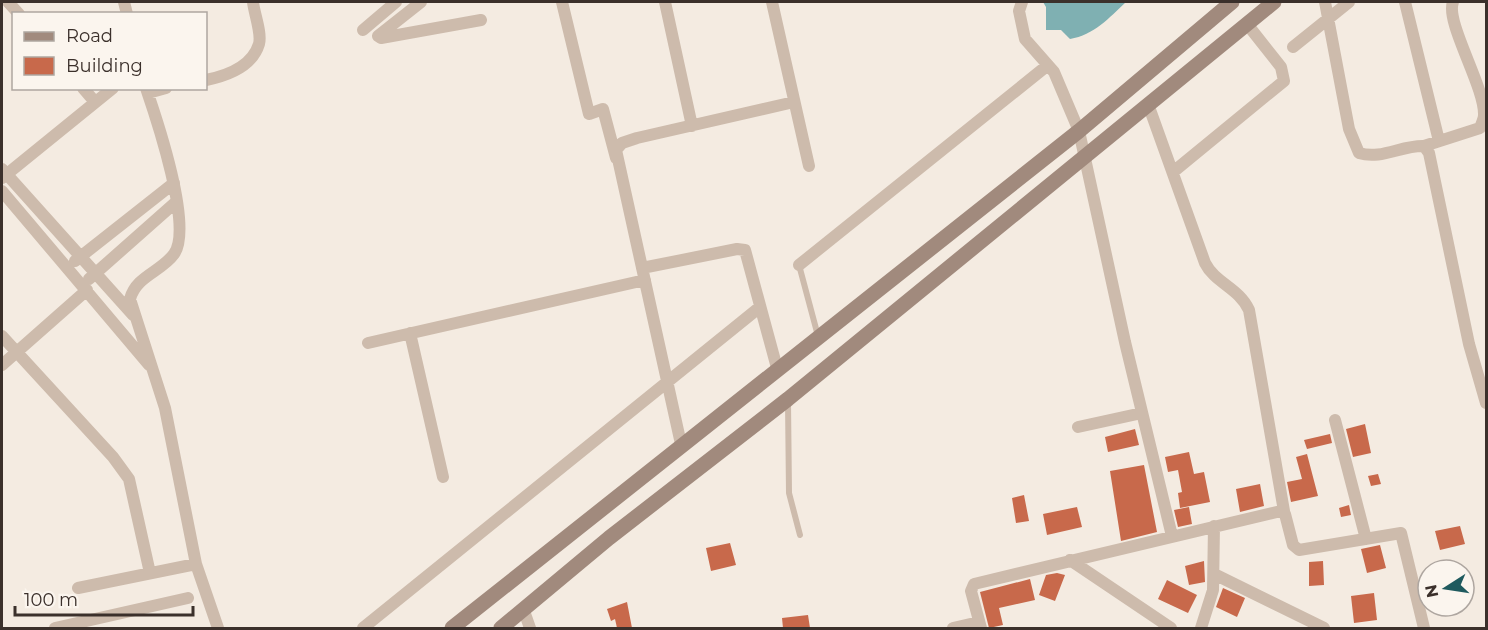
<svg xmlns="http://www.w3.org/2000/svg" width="1488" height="630" font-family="Montserrat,sans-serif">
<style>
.water{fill:#7fb0b2}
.building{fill:#c8694b}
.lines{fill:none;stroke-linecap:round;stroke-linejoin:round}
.lane{stroke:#cdbbac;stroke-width:6}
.street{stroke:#cdbbac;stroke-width:12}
.secondary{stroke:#a18a7d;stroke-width:15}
</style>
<rect width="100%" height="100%" fill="#f4ebe1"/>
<!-- water -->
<path class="water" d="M1043,2h83c-17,16 -32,33 -56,37l-9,-9h-15v-23z"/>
<!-- building -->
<path class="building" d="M1365,424l6,29 -18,4 -7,-28z
M1135,429l4,16 -31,7 -3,-15z
M1330,434l2,9 -25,6 -3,-9z
M1189,452l5,22 10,-2 6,30 -30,6 -2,-15 4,-1 -4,-22 -10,2 -3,-15z
M1307,454l11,42 -27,6 -4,-20 15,-3 -6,-22z
M1144,465l13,67 -36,9 -11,-70z
M1378,474l3,10 -10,2 -3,-10z
M1260,484l4,22 -24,6 -4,-23z
M1024,495l5,26 -13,2 -4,-25z
M1349,505l2,10 -10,2 -2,-9z
M1077,507l5,20 -35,8 -4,-21z
M1189,507l3,17 -14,3 -4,-17z
M1460,526l5,18 -25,6 -5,-19z
M730,543l6,22 -25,6 -5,-23z
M1380,545l6,23 -19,5 -6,-24z
M1204,561l1,21 -16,3 -4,-19z
M1323,561l1,24 -15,1v-24z
M1057,573l8,2 -10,26 -16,-6 7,-20z
M1030,579l5,21 -36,8 4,17 -14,3 -9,-36z
M1167,580l30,15 -9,18 -30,-14z
M1223,588l22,10 -8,19 -21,-10z
M1374,593l3,27 -23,3 -3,-27z
M627,602l5,26h-15l-2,-9 -4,2 -4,-12z
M808,615l2,13h-27l-1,-10z"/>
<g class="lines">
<!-- lane -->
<path class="lane" d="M799,265l19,71
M788,402l1,91 11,42"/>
<!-- street -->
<path class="street" d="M8,2l11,12
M124,2l3,12
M421,2l-43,34 3,2 100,-18
M562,2l27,112 14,-5 13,49
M665,2l27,124
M772,2l37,164
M1022,2l-3,9 6,28 29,33 25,59 46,211 47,194
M1325,2l24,127 10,24c22,7 43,-8 65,-7l5,7 40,191 17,59
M1405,2l34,139
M363,30l33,-28
M1293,47l56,-45
M206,80c20,-4 46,-13 53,-36 3,-11 -5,-31 -6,-42
M83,88l12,14
M146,88c11,32 47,140 28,166 -13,18 -38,22 -44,45l35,109 31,156 22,64
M148,93l18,-5
M1148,104l57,159c10,20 34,25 44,47l35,201
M1424,146l56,-18c1,-3 4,-9 4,-13 1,-28 -39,-93 -31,-113
M2,169l131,146
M1173,172l111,-91 -3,-14 -34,-43
M2,178l111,-90
M2,191l147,174
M75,261l99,-78
M799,265l249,-200
M642,268l95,-19 8,1 32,118
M89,279l87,-77
M410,333l33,144
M2,336l111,121 16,22 21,94
M368,343l277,-63
M2,365l85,-75
M1335,420l31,119
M1078,427l64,-14
M681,444l-65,-294 6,-7 15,-5 157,-36
M1070,560l101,68
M1214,574l110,54
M78,588l118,-24
M524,611l6,17
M55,628l133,-30
M363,628l397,-321
M953,628l26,-6
M981,628l-10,-37 3,-7 307,-73 4,3 8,31 6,5 102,-17 23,95
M1201,628l12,-38 1,-64"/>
<!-- secondary -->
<path class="secondary" d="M452,628l627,-497 153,-129
M501,628l108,-90 179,-139 486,-397"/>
</g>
<!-- border -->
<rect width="1488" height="630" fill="none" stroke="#3b302b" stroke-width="6"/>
<!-- legend -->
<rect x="12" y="12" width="195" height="78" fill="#fbf5ee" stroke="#aea6a0" stroke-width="1.5"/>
<rect x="24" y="32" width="30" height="9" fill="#a18a7d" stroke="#aea6a0" stroke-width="1.5"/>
<text x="66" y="42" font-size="18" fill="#3b302b">Road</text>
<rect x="24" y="57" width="30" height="18" fill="#c8694b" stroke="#aea6a0" stroke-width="1.5"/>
<text x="66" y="72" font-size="18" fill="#3b302b">Building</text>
<!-- north arrow -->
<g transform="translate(1446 588) rotate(258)"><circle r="28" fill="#fbf5ee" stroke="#aea6a0" stroke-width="1.5"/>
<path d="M0-4.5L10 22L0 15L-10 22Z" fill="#1f5a5e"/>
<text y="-9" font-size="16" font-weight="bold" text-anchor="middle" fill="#3b302b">N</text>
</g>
<!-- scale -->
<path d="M15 606v9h178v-9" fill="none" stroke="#3b302b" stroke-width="3"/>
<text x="24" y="606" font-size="18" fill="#3b302b" stroke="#fbf5ee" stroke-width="4.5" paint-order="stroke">100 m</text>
</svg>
